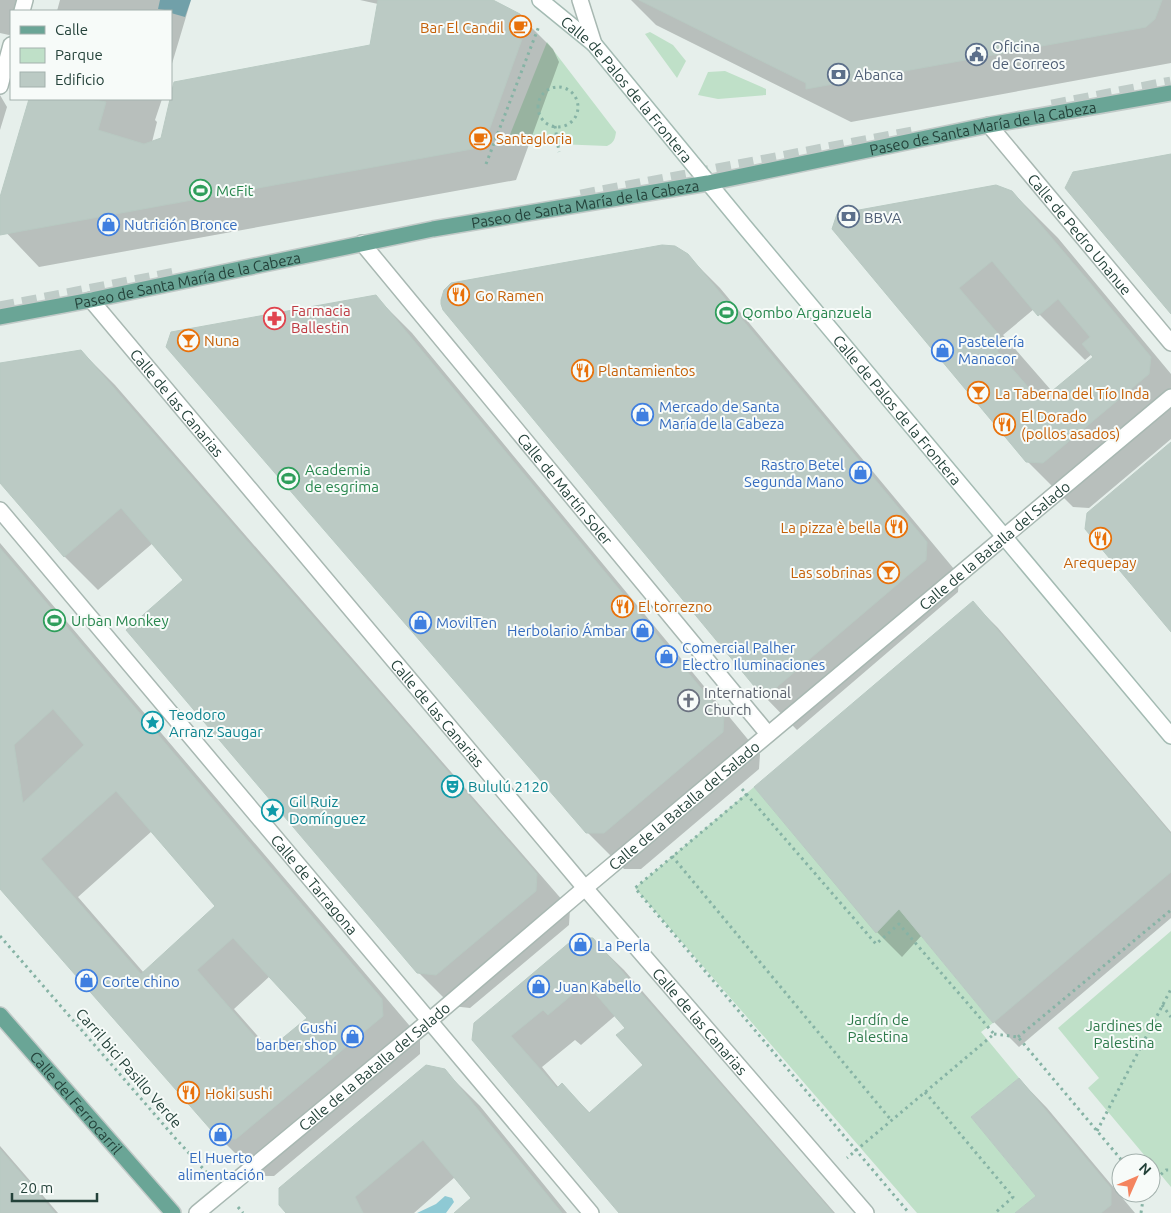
<svg xmlns="http://www.w3.org/2000/svg" width="1171" height="1213" font-family="Ubuntu,sans-serif">
<style>
.green{fill:#bfe0c8}
.water{fill:#8ec9d4}
.shadow{fill:#0003;fill-rule:evenodd}
.building{fill:#bbcac4;stroke:#b8c9c2;fill-rule:evenodd}
.lines{fill:none;stroke-linecap:round;stroke-linejoin:round}
.primary-tunnel{stroke:#bfccc8;stroke-width:15;stroke-dasharray:15 8;stroke-linecap:butt}
.street-casing{stroke:#a8b8b2;stroke-width:18}
.secondary-casing{stroke:#a4bbb3;stroke-width:18}
.primary-casing{stroke:#c2cac8;stroke-width:18}
.path{stroke:#86b3a5;stroke-width:3;stroke-dasharray:2.5 4;stroke-linecap:butt}
.street{stroke:#fff;stroke-width:15}
.secondary{stroke:#fff;stroke-width:15}
.primary{stroke:#6aa596;stroke-width:15}
.labels{text-anchor:middle;dominant-baseline:central;stroke-width:4;stroke-linejoin:round;paint-order:stroke}
.food-label{font-size:15px;fill:#c56008;stroke:#f7fbf9;text-anchor:start}
.service-label{font-size:15px;fill:#4e5e75;stroke:#f7fbf9;text-anchor:start}
.street-label{font-size:15px;fill:#24423a;stroke:#f7fbf9}
.leisure-label{font-size:15px;fill:#27864d;stroke:#f7fbf9;text-anchor:start}
.shop-label{font-size:15px;fill:#366cbe;stroke:#f7fbf9;text-anchor:start}
.health-label{font-size:15px;fill:#be3a42;stroke:#f7fbf9;text-anchor:start}
.worship-label{font-size:15px;fill:#5b616d;stroke:#f7fbf9;text-anchor:start}
.culture-label{font-size:15px;fill:#0d838f;stroke:#f7fbf9;text-anchor:start}
.park-label{font-size:15px;fill:#2d7a4b;stroke:#f7fbf9}
</style>
<rect width="100%" height="100%" fill="#e6efeb"/>
<!-- green -->
<path class="green" d="M650,32l23,13 13,16 -9,17 -32,-44z
M547,42l69,90c-1,7 -2,11 -9,14l-100,-4z
M725,71l41,18v6l-48,4 -20,-4 10,-23z
M754,787l122,145 23,-23 94,114 -12,9 38,46 -48,39 65,79 -21,17h-98l-282,-325z
M1171,931v256l-83,-99 11,-10 -41,-50z"/>
<!-- water -->
<path class="water" d="M160,0h31l-6,17 -14,-4v-2l-13,-2z
M445,1196l7,2 2,4 -8,11h-29l19,-9z"/>
<!-- shadow -->
<path class="shadow" d="M0,0h30l-4,11h-15v23l-2,1 -9,-2z
M60,0h131l-20,67v-56h-114z
M360,0h130l29,15 34,34 6,13 -43,118 -477,87 -39,-41v-24l31,-103h131l-7,21 2,2 -5,20 219,-96 7,-42z
M631,0h540v63l-320,59 -195,-97z
M0,95l7,12 -7,23z
M1012,192l46,46 113,136v65l-82,69 -16,-1 -46,-46 -194,-232zM1034,309l51,51 7,-6 3,3 -51,43 -2,-3 8,-8 -47,-54z
M687,255l33,33 239,287 -1,17 -161,138 -32,-33 -321,-387z
M376,297l36,36 348,421 -1,15 -118,100h-17l-37,-37z
M81,351l34,34 455,524 -1,16 -99,83 -18,-2 -34,-34 -233,-392 -32,-37 -55,47 -34,-34 -64,-75v-116z
M0,543l420,495v16l-146,122h-16l-38,-38 -220,-250zM152,831l65,75 -73,67 -66,-76zM270,976l39,42 -39,32 -36,-41z
M973,603l25,25 173,204v86l-152,129 -25,-25 -72,-87 -20,22 -25,-25z
M592,939l32,31 211,243h-214l-147,-173zM616,1015l11,13 18,37 -55,48 -28,-28 -3,3 -17,-21 33,-27 6,5z
M444,1070l36,36 87,107h-89l-5,-15 -18,-21 -41,36h-126z
M1019,1079l28,29 88,105h-118l20,-17z
M0,1146l58,67h-58z"/>
<!-- building -->
<path class="building" d="M378,0h115l27,14 6,14 -43,119 -483,88v-38l29,-98h62l15,3 -8,28 46,14 17,-6 13,-56 196,-37z
M639,0h523l-7,19 -9,8 -340,62v-6z
M1171,154v160l-106,-126 8,-16z
M996,185l16,6 79,93 60,73 -2,17 -106,89 -17,-1 -194,-233 5,-15zM992,261l46,55 20,-17 32,38 -8,7 11,13 -53,44 -43,-50 9,-8 -47,-55z
M662,245l13,1 13,8 239,288 -1,18 -162,138 -321,-388 -2,-6v-4l3,-10 7,-7z
M376,295l348,421 -1,16 -119,101h-18l-420,-486 5,-15z
M81,350l456,524 -1,17 -100,84 -19,-2 -291,-343 57,-50 -62,-72 -57,49 -64,-74v-120z
M1171,442v190l-86,-103 2,-16z
M0,548l382,451 1,17 -147,123h-17l-219,-250zM53,709l31,36 -61,58 -9,-58zM116,791l99,115 -74,68 -100,-115zM233,938l74,80 -40,33 -70,-81z
M973,601l198,233v38l-178,151 -94,-114 -23,24 -122,-146z
M576,937l17,1 240,275h-214l-147,-173 2,-17zM586,983l39,45 -9,7 27,30 -54,48 -27,-30 -5,5 -46,-52 32,-26 5,5z
M426,1065l19,4 117,144h-108l17,-15 -48,-58 -68,57 8,16h-77l-7,-8v-17z
M1019,1078l92,110v17l-10,8h-86l21,-17 -65,-79z
M0,1149l31,36 24,28h-55z"/>
<g class="lines">
<!-- primary-tunnel -->
<path class="primary-tunnel" d="M1052,107l119,-23
M581,197l331,-63
M0,309l180,-35"/>
<defs>
<g id="street">
<path d="M580,0l14,44"/>
<path d="M22,11l3,-11"/>
<path d="M0,86l11,-41"/>
<path id="s1" d="M989,125l182,218"/>
<path id="s2" d="M362,243l406,491"/>
<path id="s3" d="M91,300l494,588 281,325"/>
<path id="s4" d="M0,510l591,703"/>
<path id="s5" d="M197,1213l232,-192 156,-133 586,-491"/>
</g>
<g id="secondary">
<path id="s6" d="M540,0l54,44 150,182 427,510"/>
</g>
<g id="primary">
<path id="s7" d="M0,317l91,-17 342,-71 275,-46 281,-58 182,-32"/>
<path id="s8" d="M0,1015l173,198"/>
</g>
</defs>
<!-- street casing -->
<use href="#street" class="street-casing"/>
<!-- secondary casing -->
<use href="#secondary" class="secondary-casing"/>
<!-- primary casing -->
<use href="#primary" class="primary-casing"/>
<!-- path -->
<path class="path" d="M538 107a20 20 0 1 1 40 0a20 20 0 1 1-40 0Z
M555,126l4,26
M486,164l53,-138
M742,789l134,155 23,-20 95,110 -147,124
M747,794l-112,94 274,325
M672,856l219,264
M0,936l176,203 33,36
M1162,1005l9,12
M994,1034l24,3 106,126
M1018,1037l153,-127
M925,1092l88,105 -18,16
M1097,1131l74,-142
M1151,1183l15,-13h5
M238,1207l5,6
M1141,1213l3,-20"/>
<!-- street -->
<use href="#street" class="street"/>
<!-- secondary -->
<use href="#secondary" class="secondary"/>
<!-- primary -->
<use href="#primary" class="primary"/>
</g>
<!-- icons -->
<defs>
<symbol id="cafe-ring" viewBox="-11 -11 22 22"><circle r="9.5" fill="#f7fbf9" stroke="#e8710a" stroke-width="1.5"/><path d="M-5.5-4.5H6V0H3Q3 3.5 0 3.5H-2.5Q-5.5 3.5-5.5 0ZM3-3.2v2h1.7v-2ZM-6 4.5H4V6H-6Z" fill="#e8710a"/></symbol>
<symbol id="civic-ring" viewBox="-11 -11 22 22"><circle r="9.5" fill="#f7fbf9" stroke="#5c6f8a" stroke-width="1.5"/><path d="M-.6-6.5H3V-4.5H.6V-3L4-1V1h2V6H-6V1h2V-1L-.6-3ZM-1.2 2.5V6h2.4V2.5Z" fill="#5c6f8a"/></symbol>
<symbol id="bank-ring" viewBox="-11 -11 22 22"><circle r="9.5" fill="#f7fbf9" stroke="#5c6f8a" stroke-width="1.5"/><path d="M-6-4H6V4H-6ZM0-2.3a2.3 2.3 0 1 0 0 4.6a2.3 2.3 0 1 0 0-4.6Z" fill="#5c6f8a"/></symbol>
<symbol id="stadium-ring" viewBox="-11 -11 22 22"><circle r="9.5" fill="#f7fbf9" stroke="#2e9e5b" stroke-width="1.5"/><path d="M0-5a6.5 5 0 1 0 0 10a6.5 5 0 1 0 0-10ZM-3.5-1.8h7v3.6h-7Z" fill="#2e9e5b"/></symbol>
<symbol id="shop-ring" viewBox="-11 -11 22 22"><circle r="9.5" fill="#f7fbf9" stroke="#3f7fe0" stroke-width="1.5"/><path d="M-5-2.5h2.3a2.7 3.5 0 0 1 5.4 0H5L5.5 6h-11ZM-1.5-2.5h3a1.5 2.3 0 0 0-3 0Z" fill="#3f7fe0"/></symbol>
<symbol id="restaurant-ring" viewBox="-11 -11 22 22"><circle r="9.5" fill="#f7fbf9" stroke="#e8710a" stroke-width="1.5"/><path d="M-5-6h1v4h1v-4h1v4h1v-4h1v5L-1.5 .5V6h-2V.5L-5-1ZM5-6V6H3V1.5H1.5Q1.5-4 5-6Z" fill="#e8710a"/></symbol>
<symbol id="pharmacy-ring" viewBox="-11 -11 22 22"><circle r="9.5" fill="#f7fbf9" stroke="#e0444e" stroke-width="1.5"/><path d="M-2-6h4v4h4v4h-4v4h-4v-4h-4v-4h4Z" fill="#e0444e"/></symbol>
<symbol id="bar-ring" viewBox="-11 -11 22 22"><circle r="9.5" fill="#f7fbf9" stroke="#e8710a" stroke-width="1.5"/><path d="M-6-5H6L.8 .8V4.5H3.5V6h-7V4.5H-.8V.8Z" fill="#e8710a"/></symbol>
<symbol id="church-ring" viewBox="-11 -11 22 22"><circle r="9.5" fill="#f7fbf9" stroke="#6b7280" stroke-width="1.5"/><path d="M-1.2-6h2.4v3.5h3.3v2.4h-3.3V6h-2.4V-.1h-3.3v-2.4h3.3Z" fill="#6b7280"/></symbol>
<symbol id="sight-ring" viewBox="-11 -11 22 22"><circle r="9.5" fill="#f7fbf9" stroke="#0f9aa8" stroke-width="1.5"/><path d="M0-6L1.8-2.2L6-1.7L2.9 1.2L3.7 5.4L0 3.3L-3.7 5.4L-2.9 1.2L-6-1.7L-1.8-2.2Z" fill="#0f9aa8"/></symbol>
<symbol id="theatre-ring" viewBox="-11 -11 22 22"><circle r="9.5" fill="#f7fbf9" stroke="#0f9aa8" stroke-width="1.5"/><path d="M-5-5.5Q0-4 5-5.5V0Q5 5 0 6Q-5 5-5 0ZM-3.3-2.5H-1v1.5H-3.3ZM1-2.5H3.3v1.5H1ZM-2.8 1Q0 5.5 2.8 1Z" fill="#0f9aa8"/></symbol>
</defs>
<g fill-rule="evenodd">
<use href="#cafe-ring" x="508" y="14" width="25" height="25"/>
<use href="#civic-ring" x="964" y="42" width="25" height="25"/>
<use href="#bank-ring" x="826" y="62" width="25" height="25"/>
<use href="#cafe-ring" x="468" y="126" width="25" height="25"/>
<use href="#stadium-ring" x="188" y="178" width="25" height="25"/>
<use href="#bank-ring" x="836" y="204" width="25" height="25"/>
<use href="#shop-ring" x="96" y="212" width="25" height="25"/>
<use href="#restaurant-ring" x="446" y="282" width="25" height="25"/>
<use href="#stadium-ring" x="714" y="300" width="25" height="25"/>
<use href="#pharmacy-ring" x="262" y="306" width="25" height="25"/>
<use href="#bar-ring" x="176" y="328" width="25" height="25"/>
<use href="#shop-ring" x="930" y="338" width="25" height="25"/>
<use href="#restaurant-ring" x="570" y="358" width="25" height="25"/>
<use href="#bar-ring" x="966" y="380" width="25" height="25"/>
<use href="#shop-ring" x="630" y="402" width="25" height="25"/>
<use href="#restaurant-ring" x="992" y="412" width="25" height="25"/>
<use href="#shop-ring" x="848" y="460" width="25" height="25"/>
<use href="#stadium-ring" x="276" y="466" width="25" height="25"/>
<use href="#restaurant-ring" x="884" y="514" width="25" height="25"/>
<use href="#restaurant-ring" x="1088" y="526" width="25" height="25"/>
<use href="#bar-ring" x="876" y="560" width="25" height="25"/>
<use href="#restaurant-ring" x="610" y="594" width="25" height="25"/>
<use href="#stadium-ring" x="42" y="608" width="25" height="25"/>
<use href="#shop-ring" x="408" y="610" width="25" height="25"/>
<use href="#shop-ring" x="630" y="618" width="25" height="25"/>
<use href="#shop-ring" x="654" y="644" width="25" height="25"/>
<use href="#church-ring" x="676" y="688" width="25" height="25"/>
<use href="#sight-ring" x="140" y="710" width="25" height="25"/>
<use href="#theatre-ring" x="440" y="774" width="25" height="25"/>
<use href="#sight-ring" x="260" y="798" width="25" height="25"/>
<use href="#shop-ring" x="568" y="932" width="25" height="25"/>
<use href="#shop-ring" x="74" y="968" width="25" height="25"/>
<use href="#shop-ring" x="526" y="974" width="25" height="25"/>
<use href="#shop-ring" x="340" y="1024" width="25" height="25"/>
<use href="#restaurant-ring" x="176" y="1080" width="25" height="25"/>
<use href="#shop-ring" x="208" y="1122" width="25" height="25"/>
</g>
<g class="labels">
<!-- food labels -->
<g class="food-label">
<text x="504" y="27" text-anchor="end">Bar El Candil</text>
<text x="496" y="138">Santagloria</text>
<text x="475" y="295">Go Ramen</text>
<text x="204" y="340">Nuna</text>
<text x="598" y="370">Plantamientos</text>
<text x="995" y="393">La Taberna del Tío Inda</text>
<text x="1021" y="416">El Dorado<tspan x="1021" dy="17">(pollos asados)</tspan></text>
<text x="881" y="527" text-anchor="end">La pizza è bella</text>
<text x="1100" y="562" text-anchor="middle">Arequepay</text>
<text x="872" y="572" text-anchor="end">Las sobrinas</text>
<text x="638" y="606">El torrezno</text>
<text x="205" y="1093">Hoki sushi</text>
</g>
<!-- service labels -->
<g class="service-label">
<text x="992" y="46">Oficina<tspan x="992" dy="17">de Correos</tspan></text>
<text x="854" y="74">Abanca</text>
<text x="864" y="217">BBVA</text>
</g>
<!-- street labels -->
<g class="street-label">
<text stroke="none"><textPath href="#s6" startOffset="125">Calle de Palos de la Frontera</textPath></text>
<text stroke="none"><textPath href="#s7" startOffset="1001">Paseo de Santa María de la Cabeza</textPath></text>
<text stroke="none"><textPath href="#s7" startOffset="596">Paseo de Santa María de la Cabeza</textPath></text>
<text stroke="none"><textPath href="#s1" startOffset="142">Calle de Pedro Unanue</textPath></text>
<text stroke="none"><textPath href="#s7" startOffset="191">Paseo de Santa María de la Cabeza</textPath></text>
<text stroke="none"><textPath href="#s3" startOffset="134">Calle de las Canarias</textPath></text>
<text stroke="none"><textPath href="#s6" startOffset="545">Calle de Palos de la Frontera</textPath></text>
<text stroke="none"><textPath href="#s2" startOffset="319">Calle de Martín Soler</textPath></text>
<text stroke="none"><textPath href="#s5" startOffset="1040">Calle de la Batalla del Salado</textPath></text>
<text stroke="none"><textPath href="#s3" startOffset="539">Calle de las Canarias</textPath></text>
<text stroke="none"><textPath href="#s5" startOffset="635">Calle de la Batalla del Salado</textPath></text>
<text stroke="none"><textPath href="#s4" startOffset="489">Calle de Tarragona</textPath></text>
<text stroke="none"><textPath href="#s3" startOffset="944">Calle de las Canarias</textPath></text>
<text stroke="none"><textPath href="#s5" startOffset="230">Calle de la Batalla del Salado</textPath></text>
<text transform="translate(129 1068) rotate(49)">Carril bici Pasillo Verde</text>
<text stroke="none"><textPath href="#s8" startOffset="116">Calle del Ferrocarril</textPath></text>
</g>
<!-- leisure labels -->
<g class="leisure-label">
<text x="216" y="190">McFit</text>
<text x="742" y="312">Qombo Arganzuela</text>
<text x="305" y="469">Academia<tspan x="305" dy="17">de esgrima</tspan></text>
<text x="71" y="620">Urban Monkey</text>
</g>
<!-- shop labels -->
<g class="shop-label">
<text x="124" y="224">Nutrición Bronce</text>
<text x="958" y="341">Pastelería<tspan x="958" dy="17">Manacor</tspan></text>
<text x="659" y="406">Mercado de Santa<tspan x="659" dy="17">María de la Cabeza</tspan></text>
<text x="844" y="464" text-anchor="end">Rastro Betel<tspan x="844" dy="17">Segunda Mano</tspan></text>
<text x="436" y="622">MovilTen</text>
<text x="627" y="630" text-anchor="end">Herbolario Ámbar</text>
<text x="682" y="647">Comercial Palher<tspan x="682" dy="17">Electro Iluminaciones</tspan></text>
<text x="597" y="945">La Perla</text>
<text x="102" y="981">Corte chino</text>
<text x="555" y="986">Juan Kabello</text>
<text x="337" y="1027" text-anchor="end">Gushi<tspan x="337" dy="17">barber shop</tspan></text>
<text x="221" y="1157" text-anchor="middle">El Huerto<tspan x="221" dy="17">alimentación</tspan></text>
</g>
<!-- health labels -->
<g class="health-label">
<text x="291" y="310">Farmacia<tspan x="291" dy="17">Ballestin</tspan></text>
</g>
<!-- worship labels -->
<g class="worship-label">
<text x="704" y="692">International<tspan x="704" dy="17">Church</tspan></text>
</g>
<!-- culture labels -->
<g class="culture-label">
<text x="169" y="714">Teodoro<tspan x="169" dy="17">Arranz Saugar</tspan></text>
<text x="468" y="786">Bululú 2120</text>
<text x="289" y="801">Gil Ruiz<tspan x="289" dy="17">Domínguez</tspan></text>
</g>
<!-- park labels -->
<g class="park-label">
<text x="878" y="1019">Jardín de<tspan x="878" dy="17">Palestina</tspan></text>
<text x="1124" y="1025">Jardines de<tspan x="1124" dy="17">Palestina</tspan></text>
</g>
</g>
<!-- legend -->
<rect x="10" y="10" width="162" height="90" fill="#f7fbf9" stroke="#a3b1ad"/>
<rect x="20" y="26" width="25" height="8" fill="#6aa596" stroke="#a3b1ad"/>
<text x="55" y="35" font-size="15" fill="#24423a">Calle</text>
<rect x="20" y="48" width="25" height="15" fill="#bfe0c8" stroke="#a3b1ad"/>
<text x="55" y="60" font-size="15" fill="#24423a">Parque</text>
<rect x="20" y="72" width="25" height="15" fill="#bbcac4" stroke="#a3b1ad"/>
<text x="55" y="85" font-size="15" fill="#24423a">Edificio</text>
<!-- north arrow -->
<g transform="translate(1136 1178) rotate(45)"><circle r="24" fill="#f7fbf9" stroke="#a3b1ad"/>
<path d="M0-4L9 19L0 12L-9 19Z" fill="#f4845f"/>
<text y="-8" font-size="14" font-weight="bold" text-anchor="middle" fill="#24423a">N</text>
</g>
<!-- scale -->
<path d="M12 1193v8h85v-8" fill="none" stroke="#24423a" stroke-width="2.5"/>
<text x="20" y="1193" font-size="15" fill="#24423a" stroke="#f7fbf9" stroke-width="4" paint-order="stroke">20 m</text>
</svg>
